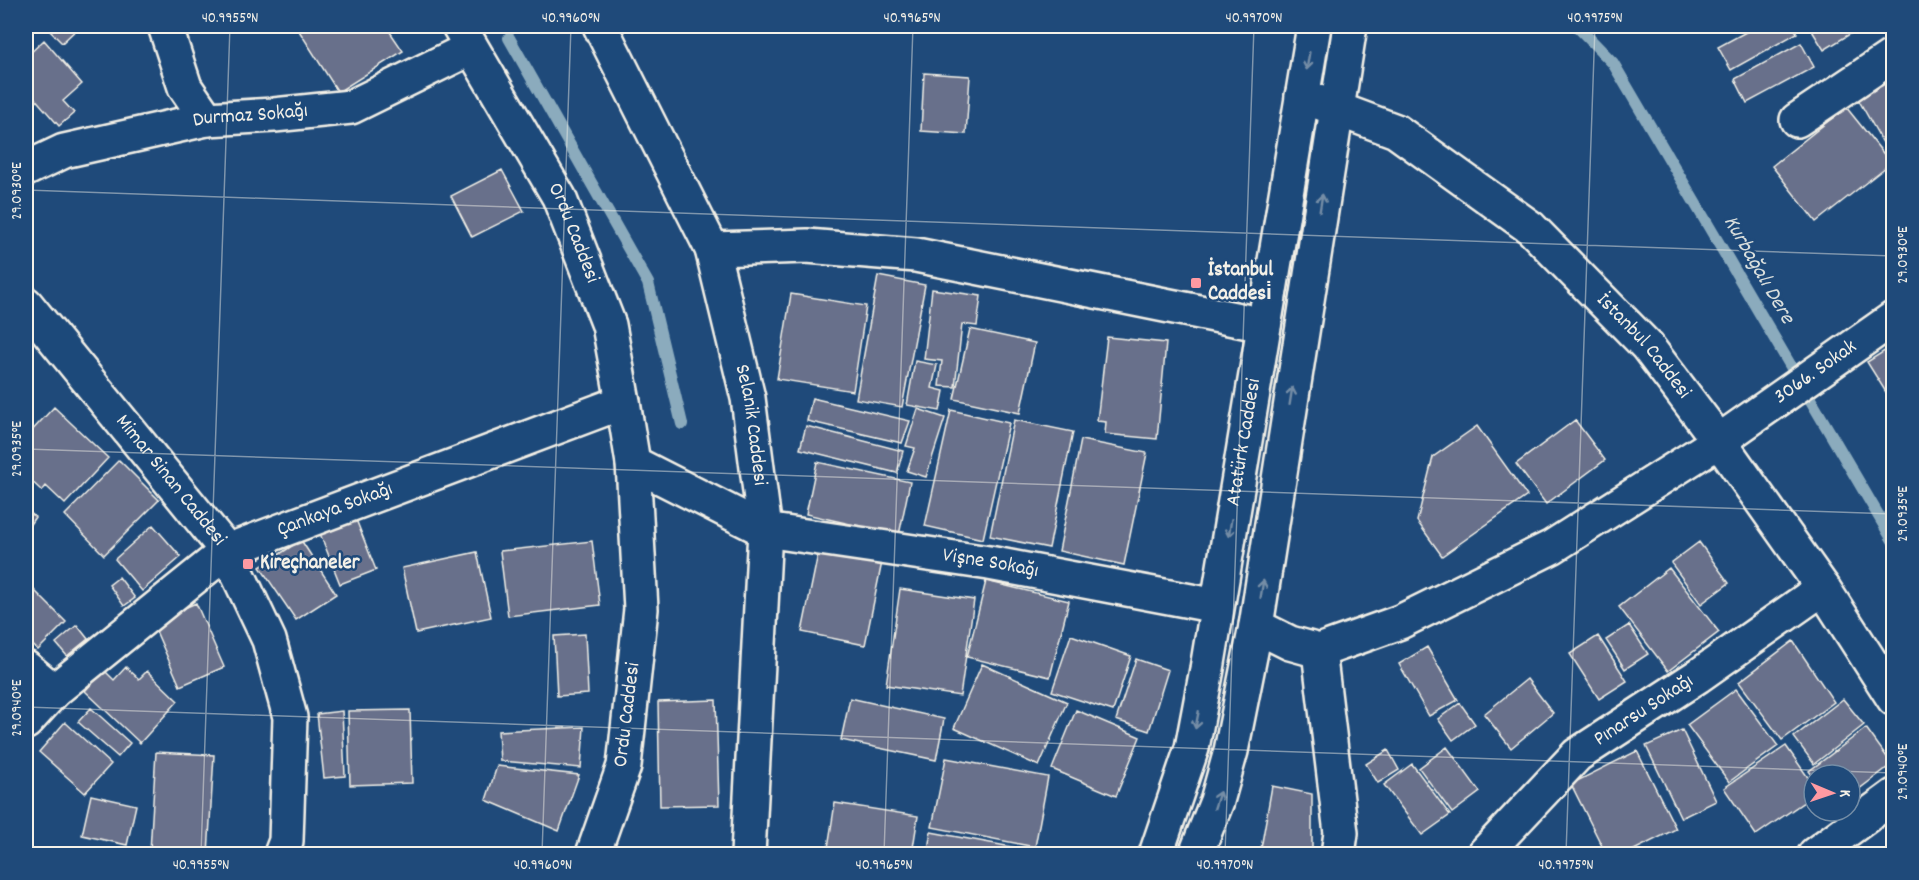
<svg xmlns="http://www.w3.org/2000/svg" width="1919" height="880" font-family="Dekko,sans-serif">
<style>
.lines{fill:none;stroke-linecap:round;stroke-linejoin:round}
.stream{stroke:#8babbd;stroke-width:12}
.building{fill:#68708b;stroke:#f4f1e8;stroke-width:1.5}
.minor-casing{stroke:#f4f1e8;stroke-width:38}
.secondary-casing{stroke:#f4f1e8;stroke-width:38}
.minor{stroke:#1f4a7a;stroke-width:33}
.secondary{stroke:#1f4a7a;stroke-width:33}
.oneway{stroke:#748da6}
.ticks{fill:none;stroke:#f4f1e8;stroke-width:1.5;stroke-opacity:0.45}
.poi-dot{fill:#ff9aa2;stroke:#1f4a7a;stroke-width:2}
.labels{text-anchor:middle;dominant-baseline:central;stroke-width:5;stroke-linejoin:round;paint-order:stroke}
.street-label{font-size:21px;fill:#f4f1e8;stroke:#1f4a7a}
.poi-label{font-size:21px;font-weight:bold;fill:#f4f1e8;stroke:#1f4a7a;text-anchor:start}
.water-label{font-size:22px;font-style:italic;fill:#dadfdd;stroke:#1f4a7a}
.neatline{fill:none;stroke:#f4f1e8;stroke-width:2}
.ticks-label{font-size:15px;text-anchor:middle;fill:#f4f1e8}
</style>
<rect width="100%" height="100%" fill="#1f4a7a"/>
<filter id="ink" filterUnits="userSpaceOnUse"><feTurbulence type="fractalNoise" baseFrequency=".0167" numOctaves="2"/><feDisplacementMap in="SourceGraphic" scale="12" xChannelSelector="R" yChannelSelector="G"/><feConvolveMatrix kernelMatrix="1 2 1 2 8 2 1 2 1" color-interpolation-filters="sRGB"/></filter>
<g filter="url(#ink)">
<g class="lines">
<!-- stream -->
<path class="stream" d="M1577,26l36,37 281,479
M509,38l139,245 34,141"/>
</g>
<!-- building -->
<path class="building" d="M45,26h35l-18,17z
M296,26h90l17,25 -65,41z
M1757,26h36l4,7 -66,37 -13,-23z
M1809,26h54l-39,24z
M44,40l38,44 -19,17 11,12 -15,13 -33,-38v-31z
M1801,43l13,24 -67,36 -12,-24z
M924,73l46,3 -4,58 -45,-3z
M1894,79v83l-36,-63z
M1846,107l45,56 -75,59 -44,-56z
M502,170l22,41 -52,26 -21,-41z
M878,276l47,9 -23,122 -46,-8z
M932,289l49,7 -4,30 -15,-2 -7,63 -16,-1 3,-25 -18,-2z
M791,294l75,12 -13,85 -76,-12z
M970,329l65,14 -15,70 -66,-14z
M1107,337l59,6 -9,96 -52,-5 1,-12 -9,-1z
M1894,345v60l-27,-43z
M915,361l22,4 -5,23 12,3 -4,20 -33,-6z
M812,398l98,23 -8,22 -95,-22z
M54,407l54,51 -43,46 -19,-18 -4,5 -16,-15v-39z
M918,409l27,9 -19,59 -19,-6 8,-23 -9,-2z
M951,410l58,13 -26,116 -58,-13z
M1014,420l59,12 -24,116 -59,-12z
M1575,420l30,40 -59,44 -30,-40z
M806,426l97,25 -6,22 -97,-24z
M1477,426l50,70 -85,60 -25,-35 16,-64z
M1081,440l66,13 -23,112 -65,-14z
M119,460l40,40 -55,55 -39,-40z
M817,462l93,20 -11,53 -93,-21z
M26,509l9,8 -9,13z
M355,517l21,53 -36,14 -21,-53z
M153,525l28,32 -39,34 -27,-32z
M301,540l35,54 -40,26 -36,-53z
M592,541l8,64 -92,11 -8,-65z
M1699,542l30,41 -28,21 -30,-41z
M819,549l63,13 -17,83 -63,-13z
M477,552l14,65 -75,16 -14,-65z
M1669,568l50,64 -51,39 -49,-64z
M119,577l16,21 -11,8 -15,-21z
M986,581l83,20 -19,76 -83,-20z
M26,582l40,40 -28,28 -12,-11z
M900,589l74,11 -14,96 -74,-11z
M196,603l28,64 -44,19 -28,-64z
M77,625l11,14 -21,17 -11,-13z
M1629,625l19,29 -23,15 -19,-29z
M585,634l3,60 -31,2 -3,-60z
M1071,635l60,21 -18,55 -61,-20z
M1598,636l29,45 -28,18 -29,-45z
M1793,641l41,61 -52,38 -43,-58z
M1427,647l31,53 -29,16 -30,-52z
M1136,659l32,11 -19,61 -33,-11z
M982,664l85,38 -28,64 -85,-38z
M126,667l13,12 8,-8 31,30 -38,42 -55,-52 19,-21 10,10z
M1527,679l26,34 -42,35 -27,-34z
M1736,689l42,57 -49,36 -42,-57z
M850,698l94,21 -8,41 -95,-20z
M1843,699l21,26 -50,39 -20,-27z
M716,700l3,105 -59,1 -2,-104z
M1460,703l15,21 -22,16 -15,-21z
M91,708l39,35 -12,14 -40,-35z
M410,710l2,73 -62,2 -2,-74z
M1076,710l64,27 -24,59 -64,-27z
M342,711l3,65 -21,2 -7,-64z
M65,722l46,42 -26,29 -46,-41z
M584,727l-3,41 -81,-7 -2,-30z
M1866,728l26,36 -42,32v-21h-36v3l-5,-7z
M1682,730l34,71 -35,17 -35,-72z
M1786,746l28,40v9l-58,40 -32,-47z
M1447,747l33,45 -28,21 -33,-45z
M1388,750l11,20 -21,13 -12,-19z
M1637,751l39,78 -50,25h-20l-35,-70z
M156,752l58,3 -6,99 -58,-3z
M946,758l102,19 -13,70 -103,-20z
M1412,764l38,51 -28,20 -38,-50z
M497,766l82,9 -20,56 -73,-31z
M1272,786l40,8v60h-52z
M91,795l45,10 -9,40 -45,-10z
M835,803l83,13 -6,38h-85z
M931,832l102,19 -1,3h-105z"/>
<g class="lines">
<defs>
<g id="minor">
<path d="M165,26l20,61 22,32"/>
<path id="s1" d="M459,26l100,171 50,128 14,77 10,61 8,146 -17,157 -31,88"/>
<path d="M1797,120l97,-65"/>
<path id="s2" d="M26,169l38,-18 143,-32 67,-4 77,-8 120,-59"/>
<path d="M712,249l95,-3 109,9 348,70"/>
<path id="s3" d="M26,304l201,247 42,89 21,77 -4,124 -5,13"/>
<path id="s4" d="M633,463l132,67 224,33 228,43"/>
<path id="s5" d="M1256,626l34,17 29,8 81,-29 152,-75 167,-106 175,-123"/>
<path d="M1319,651l22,182 -3,21"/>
<path d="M26,668l28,23"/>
<path id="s6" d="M26,722l28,-31 173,-140 396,-149"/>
<path id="s7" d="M1484,854l93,-99 121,-79 125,-88"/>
<path d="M1815,854l79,-58"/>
</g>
<g id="secondary">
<path id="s8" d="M600,26l112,223 36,149 17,132 -17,324"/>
<path id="s9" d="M1302,96l94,35 135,97 116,118 72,95 104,147 71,111"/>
<path id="s10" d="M1156,854l36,-106 15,-79 107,-643"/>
<path d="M1196,854l21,-53 14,-50 25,-125 94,-600"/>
</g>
</defs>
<!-- minor casing -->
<use href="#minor" class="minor-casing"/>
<!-- secondary casing -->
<use href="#secondary" class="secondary-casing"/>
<!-- minor -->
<use href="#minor" class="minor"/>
<!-- secondary -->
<use href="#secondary" class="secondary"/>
</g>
<!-- one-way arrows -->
<defs><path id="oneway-shaft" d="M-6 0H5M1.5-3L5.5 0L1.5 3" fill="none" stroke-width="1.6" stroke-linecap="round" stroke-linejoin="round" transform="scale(1.5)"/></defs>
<g class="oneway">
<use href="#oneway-shaft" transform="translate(1308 61) rotate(99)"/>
<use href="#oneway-shaft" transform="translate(1321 203) rotate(-81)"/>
<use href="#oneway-shaft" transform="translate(1291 396) rotate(-81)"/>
<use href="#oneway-shaft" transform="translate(1230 528) rotate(99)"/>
<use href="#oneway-shaft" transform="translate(1262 589) rotate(-81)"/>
<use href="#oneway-shaft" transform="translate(1197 720) rotate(101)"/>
<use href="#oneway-shaft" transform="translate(1217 800) rotate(-72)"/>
</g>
</g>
<!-- ticks -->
<path class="ticks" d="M26,190l1868,66M26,449l1868,65M26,707l1868,66M201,854l29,-828M542,854l29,-828M884,854l29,-828M1225,854l29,-828M1566,854l29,-828"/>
<!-- markers -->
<g class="poi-dot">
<rect x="1190" y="277" width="12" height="12" rx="3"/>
<rect x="242" y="558" width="12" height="12" rx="3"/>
</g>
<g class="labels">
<!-- street labels -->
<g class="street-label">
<text stroke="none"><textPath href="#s2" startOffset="232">Durmaz Sokağı</textPath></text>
<text stroke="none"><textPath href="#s1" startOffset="237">Ordu Caddesi</textPath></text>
<text stroke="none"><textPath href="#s9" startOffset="430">İstanbul Caddesi</textPath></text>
<text stroke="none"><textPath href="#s5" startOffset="640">3066. Sokak</textPath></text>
<text stroke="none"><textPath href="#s8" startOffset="430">Selanik Caddesi</textPath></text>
<text stroke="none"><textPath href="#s10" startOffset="422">Atatürk Caddesi</textPath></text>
<text stroke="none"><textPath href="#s3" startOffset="228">Mimar Sinan Caddesi</textPath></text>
<text stroke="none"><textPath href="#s6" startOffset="380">Çankaya Sokağı</textPath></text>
<text stroke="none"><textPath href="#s4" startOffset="376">Vişne Sokağı</textPath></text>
<text stroke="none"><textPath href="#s7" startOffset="216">Pınarsu Sokağı</textPath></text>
<text transform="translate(628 715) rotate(-83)">Ordu Caddesi</text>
</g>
<!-- poi labels -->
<g class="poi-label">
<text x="1208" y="271">İstanbul<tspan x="1208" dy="24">Caddesi̇</tspan></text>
<text x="260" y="564">Kireçhaneler</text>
</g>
<!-- water labels -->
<g class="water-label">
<text transform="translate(1758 270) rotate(60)">Kurbağalı Dere</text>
</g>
</g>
<!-- margin -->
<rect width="1919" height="880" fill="none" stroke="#1f4a7a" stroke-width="66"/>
<!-- north arrow -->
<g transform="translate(1832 793) rotate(92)"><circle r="28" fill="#1f4a7a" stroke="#748da6" stroke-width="1.5"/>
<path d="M0-4.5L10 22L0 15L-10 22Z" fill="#ff9aa2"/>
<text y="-9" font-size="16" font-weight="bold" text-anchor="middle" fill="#f4f1e8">K</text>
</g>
<rect x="33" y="33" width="1853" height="814" class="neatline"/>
<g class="ticks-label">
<text x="230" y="22">40.9955°N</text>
<text x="571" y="22">40.9960°N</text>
<text x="912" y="22">40.9965°N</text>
<text x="1254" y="22">40.9970°N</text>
<text x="1595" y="22">40.9975°N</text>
<text transform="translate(16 191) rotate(-90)" y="5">29.0930°E</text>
<text transform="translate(1902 255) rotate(-90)" y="5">29.0930°E</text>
<text transform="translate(16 449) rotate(-90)" y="5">29.0935°E</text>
<text transform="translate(1902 514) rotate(-90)" y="5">29.0935°E</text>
<text transform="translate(16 708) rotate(-90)" y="5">29.0940°E</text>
<text transform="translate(1902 772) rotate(-90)" y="5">29.0940°E</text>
<text x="201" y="869">40.9955°N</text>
<text x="543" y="869">40.9960°N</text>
<text x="884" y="869">40.9965°N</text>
<text x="1225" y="869">40.9970°N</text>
<text x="1566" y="869">40.9975°N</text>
</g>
</svg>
